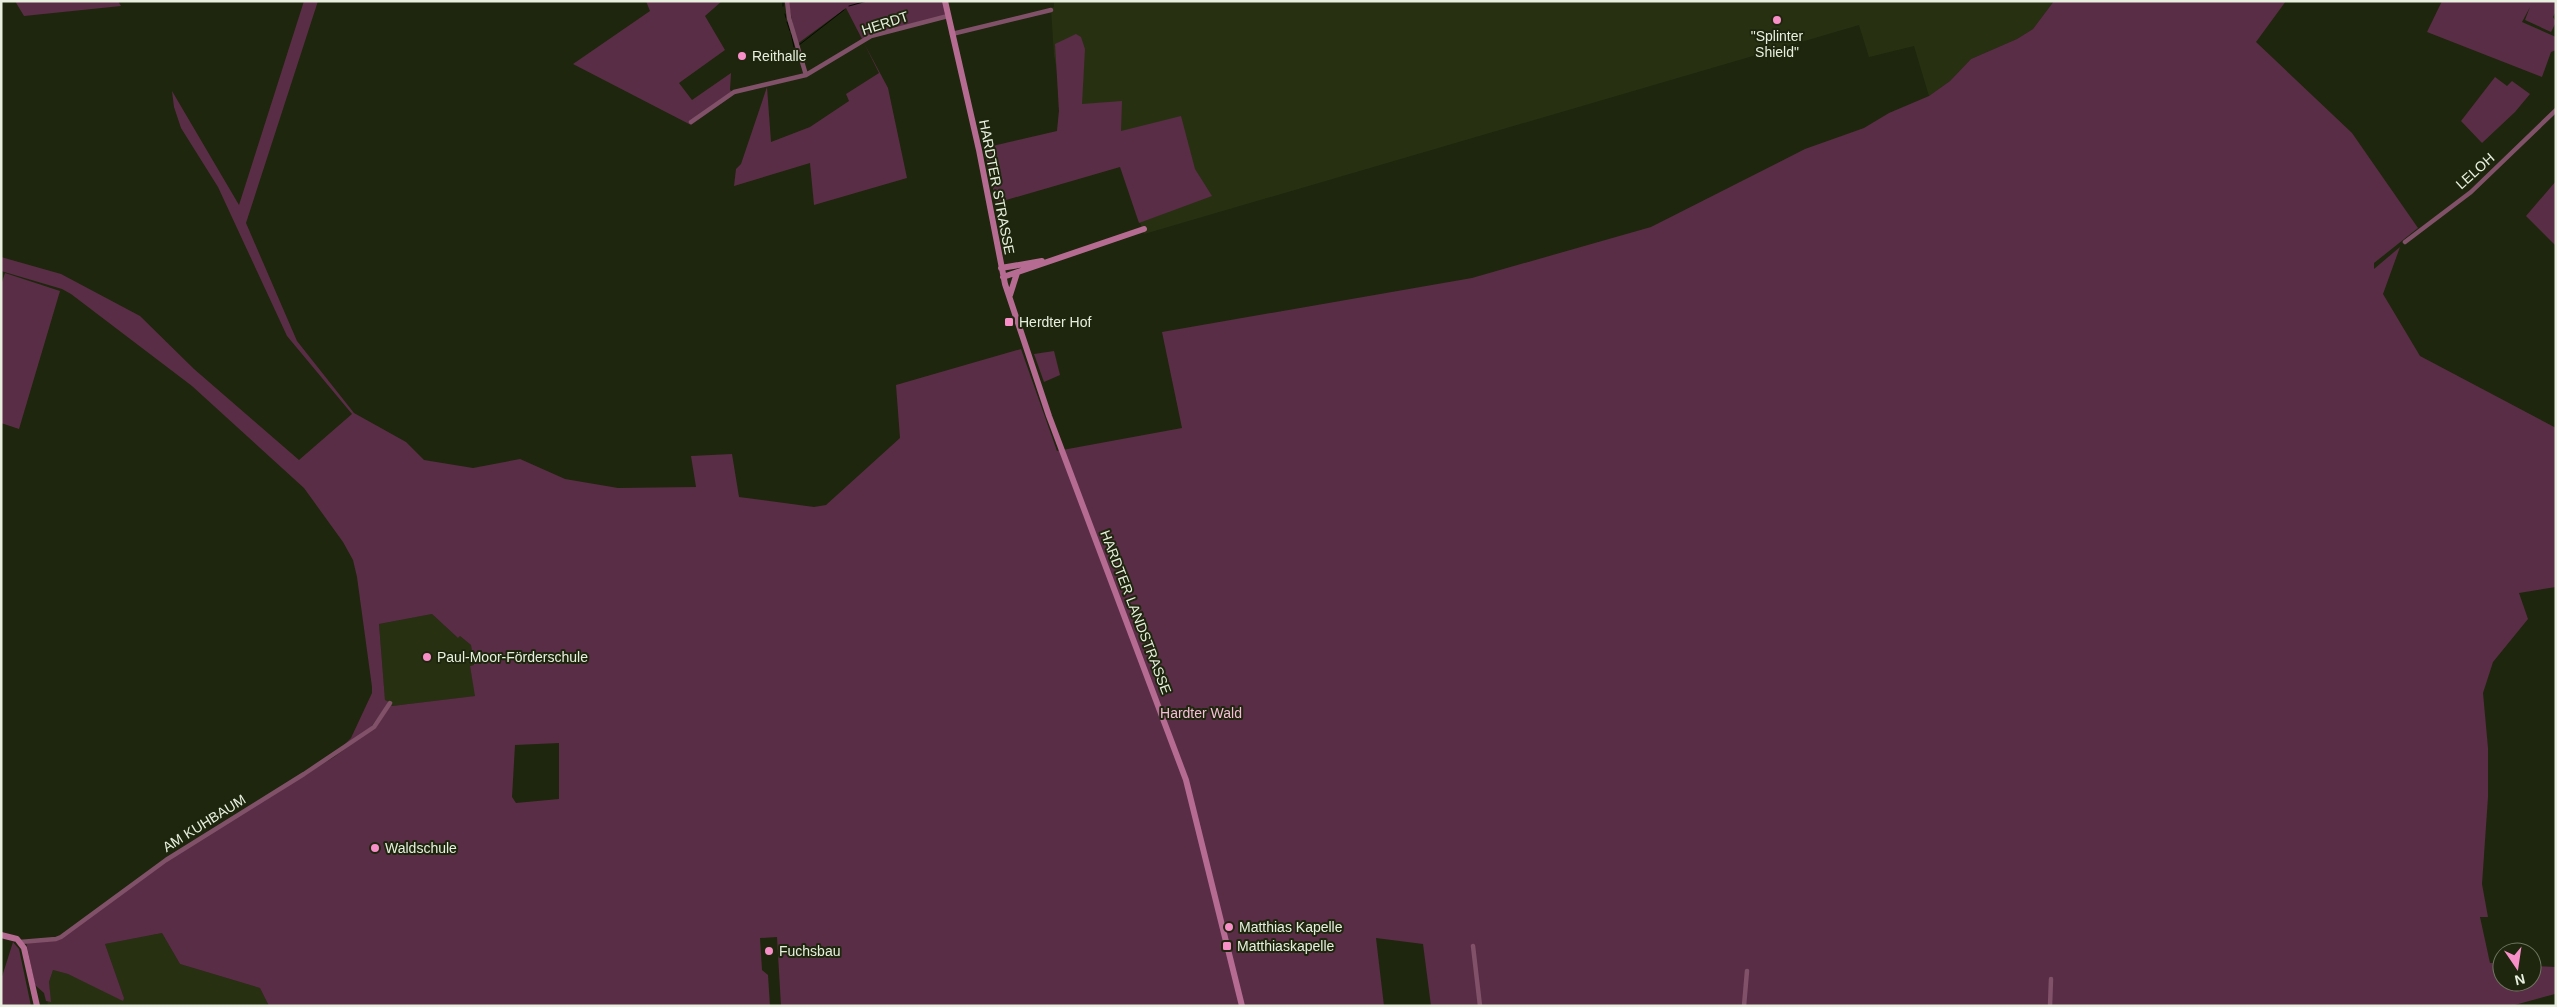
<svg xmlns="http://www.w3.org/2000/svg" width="2557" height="1007" font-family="Helvetica,sans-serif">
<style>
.built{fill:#273112}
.green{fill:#592d45;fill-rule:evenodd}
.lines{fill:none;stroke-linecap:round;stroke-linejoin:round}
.stream{stroke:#050b00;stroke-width:1}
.street{stroke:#81516a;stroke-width:4.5}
.secondary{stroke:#b66b93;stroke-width:6}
.poi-dot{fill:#f98fc9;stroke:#1e260d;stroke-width:2}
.labels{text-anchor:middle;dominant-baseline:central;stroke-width:4;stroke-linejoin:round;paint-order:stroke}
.street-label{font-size:14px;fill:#e9efdf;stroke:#1e260d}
.poi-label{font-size:14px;fill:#e9efdf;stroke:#1e260d;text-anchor:start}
.park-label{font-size:14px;fill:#f8bcda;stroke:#1e260d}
</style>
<rect width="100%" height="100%" fill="#1e260d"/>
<!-- built -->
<path class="built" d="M1054,1h1000l-21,28 -16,10 -46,20 -21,22 -21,15 -15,-50 -45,11 -10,-32 -715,209 -35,-101 -52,-2 2,-20 -2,-40 -3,-16 -3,-47 3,-1z
M432,614l26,24 2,-2 11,9 3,20 -4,1 6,30 -84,10 -7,-6 -6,-76z
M162,933l18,31 80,24 9,18h-222l1,-5 2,1 -1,-20 4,-12 15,4 56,24 -19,-54z"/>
<!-- green -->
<path class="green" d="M15,1h103l3,5 -97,10z
M304,1h14l-72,222 51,118 57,72 52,29 18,18 49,8 47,-9 45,20 53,9 78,-1 -5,-31 41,-2 7,43 75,10 12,-2 74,-67 -4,-53 125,-36 36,102 125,-23 -20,-96 310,-54 179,-51 154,-78 59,-21 25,-15 40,-17 21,-15 21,-22 46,-20 16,-10 21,-28h232l-30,41 96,91 66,95 -44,35v6l26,-22 -17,47 37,62 136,72v159l-37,6 9,26 -35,43 -10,31 5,55v49l-6,87 6,33h-8l10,46h5v-3l7,-2v24h30v-16l24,1 -1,27 -44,12h-1080l-8,-62 -47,-6 8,68h-603l-4,-69 -17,1 2,32 6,5 2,31h-501l-9,-18 -80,-24 -18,-31 -57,11 19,54 -1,3 -55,-27 -15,-4 -4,12 2,20 -5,-1 -2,-8 -9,-8 -9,-43 31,-2 109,-79 168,-104 38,-28 18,-25 2,2 83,-10 -5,-30 4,-1 -3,-20 -11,-9 -2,2 -26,-24 -53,10 6,76 4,2 -18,25 -30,21 10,-10 21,-45v-6l-15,-110 -4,-17 -10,-18 -39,-54 -112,-102 -121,-92 -9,-5 -61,-18v-14l60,17 79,42 54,53 105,91 53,-46 -65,-78 -69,-149 -37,-59 -7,-21 -2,-16 67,114zM559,743v56l-43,4 -4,-6 3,-52z
M646,1h76l-17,15 20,34 -46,33 13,17 39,-27 -1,17 5,4 -44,31 -118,-61 77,-53z
M788,1h157l3,15 -86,23 -16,-31 -49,36z
M2442,1h114v10l-3,6 3,5 -5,10 -26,-12 5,-13 -8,15 34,15v13l-5,2 -9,25 -115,-45z
M1076,34l5,3 4,12 -3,55 40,-3 -1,30 60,-15 14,53 17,27 -73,27 -19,-56 -124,36 -12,-55 73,-17 2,-20 -4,-67z
M864,43l24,45 19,90 -93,27 -4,-42 -76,23 2,-17 5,-5 26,-77 4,55 39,-15 39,-26 -3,-7 33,-21z
M2495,77l12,9 5,-5 18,13 -15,18 -33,31 -21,-22z
M2556,181v65l-30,-30z
M5,273l55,18 -41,138 -18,-6v-138z
M1054,351l6,24 -16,7 -10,-28z
M13,942l6,7 12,57h-30v-26z"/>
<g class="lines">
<!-- stream -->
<path class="stream" d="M783,1v5
M849,6l18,-5
M785,14l1,4
M787,22l3,9
M791,33l3,14
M799,45l45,-35"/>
<!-- street -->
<path class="street" d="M787,1l2,17 17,57
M952,34l99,-24
M691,122l43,-30 72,-17 65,-39 77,-20
M2405,242l66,-50 85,-82
M20,942l36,-3 5,-2 105,-77 138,-86 70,-47 16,-24
M1473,946l7,60
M1744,1006l3,-35
M2050,1006l1,-27"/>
<!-- secondary -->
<path class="secondary" d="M945,1l34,149 26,134 44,132 137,364 56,226
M1001,268l41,-7
M1003,277l141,-48
M1010,295l7,-22
M1,935l16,4 7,9 13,58"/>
</g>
<!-- markers -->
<g class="poi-dot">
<circle cx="1777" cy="20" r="5"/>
<circle cx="742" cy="56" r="5"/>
<rect x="1004" y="317" width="10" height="10" rx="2.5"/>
<circle cx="427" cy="657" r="5"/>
<circle cx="375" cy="848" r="5"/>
<circle cx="1229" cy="927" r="5"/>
<rect x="1222" y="941" width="10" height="10" rx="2.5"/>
<circle cx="769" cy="951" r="5"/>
</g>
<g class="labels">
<!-- street labels -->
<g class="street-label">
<text transform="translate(885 23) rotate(-18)">HERDT</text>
<text transform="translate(2475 171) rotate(-42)">LELOH</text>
<text transform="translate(997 187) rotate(79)">HARDTER STRASSE</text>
<text transform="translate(1136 612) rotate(69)">HARDTER LANDSTRASSE</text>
<text transform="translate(204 823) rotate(-32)">AM KUHBAUM</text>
</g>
<!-- poi labels -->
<g class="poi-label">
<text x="1777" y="36" text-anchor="middle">"Splinter<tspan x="1777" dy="16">Shield"</tspan></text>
<text x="752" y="56">Reithalle</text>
<text x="1019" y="322">Herdter Hof</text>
<text x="437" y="657">Paul-Moor-Förderschule</text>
<text x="385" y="848">Waldschule</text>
<text x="1239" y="927">Matthias Kapelle</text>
<text x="1237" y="946">Matthiaskapelle</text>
<text x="779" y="951">Fuchsbau</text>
</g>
<!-- park labels -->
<g class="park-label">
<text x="1201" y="713">Hardter Wald</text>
</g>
</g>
<!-- border -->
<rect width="2557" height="1007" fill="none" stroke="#e9efdf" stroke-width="5"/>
<!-- north arrow -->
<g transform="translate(2517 967) rotate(167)"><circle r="24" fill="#1e260d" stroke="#6f7661"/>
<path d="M0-4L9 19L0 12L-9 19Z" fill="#f98fc9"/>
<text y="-8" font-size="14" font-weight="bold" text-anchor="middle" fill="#e9efdf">N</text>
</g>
</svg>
